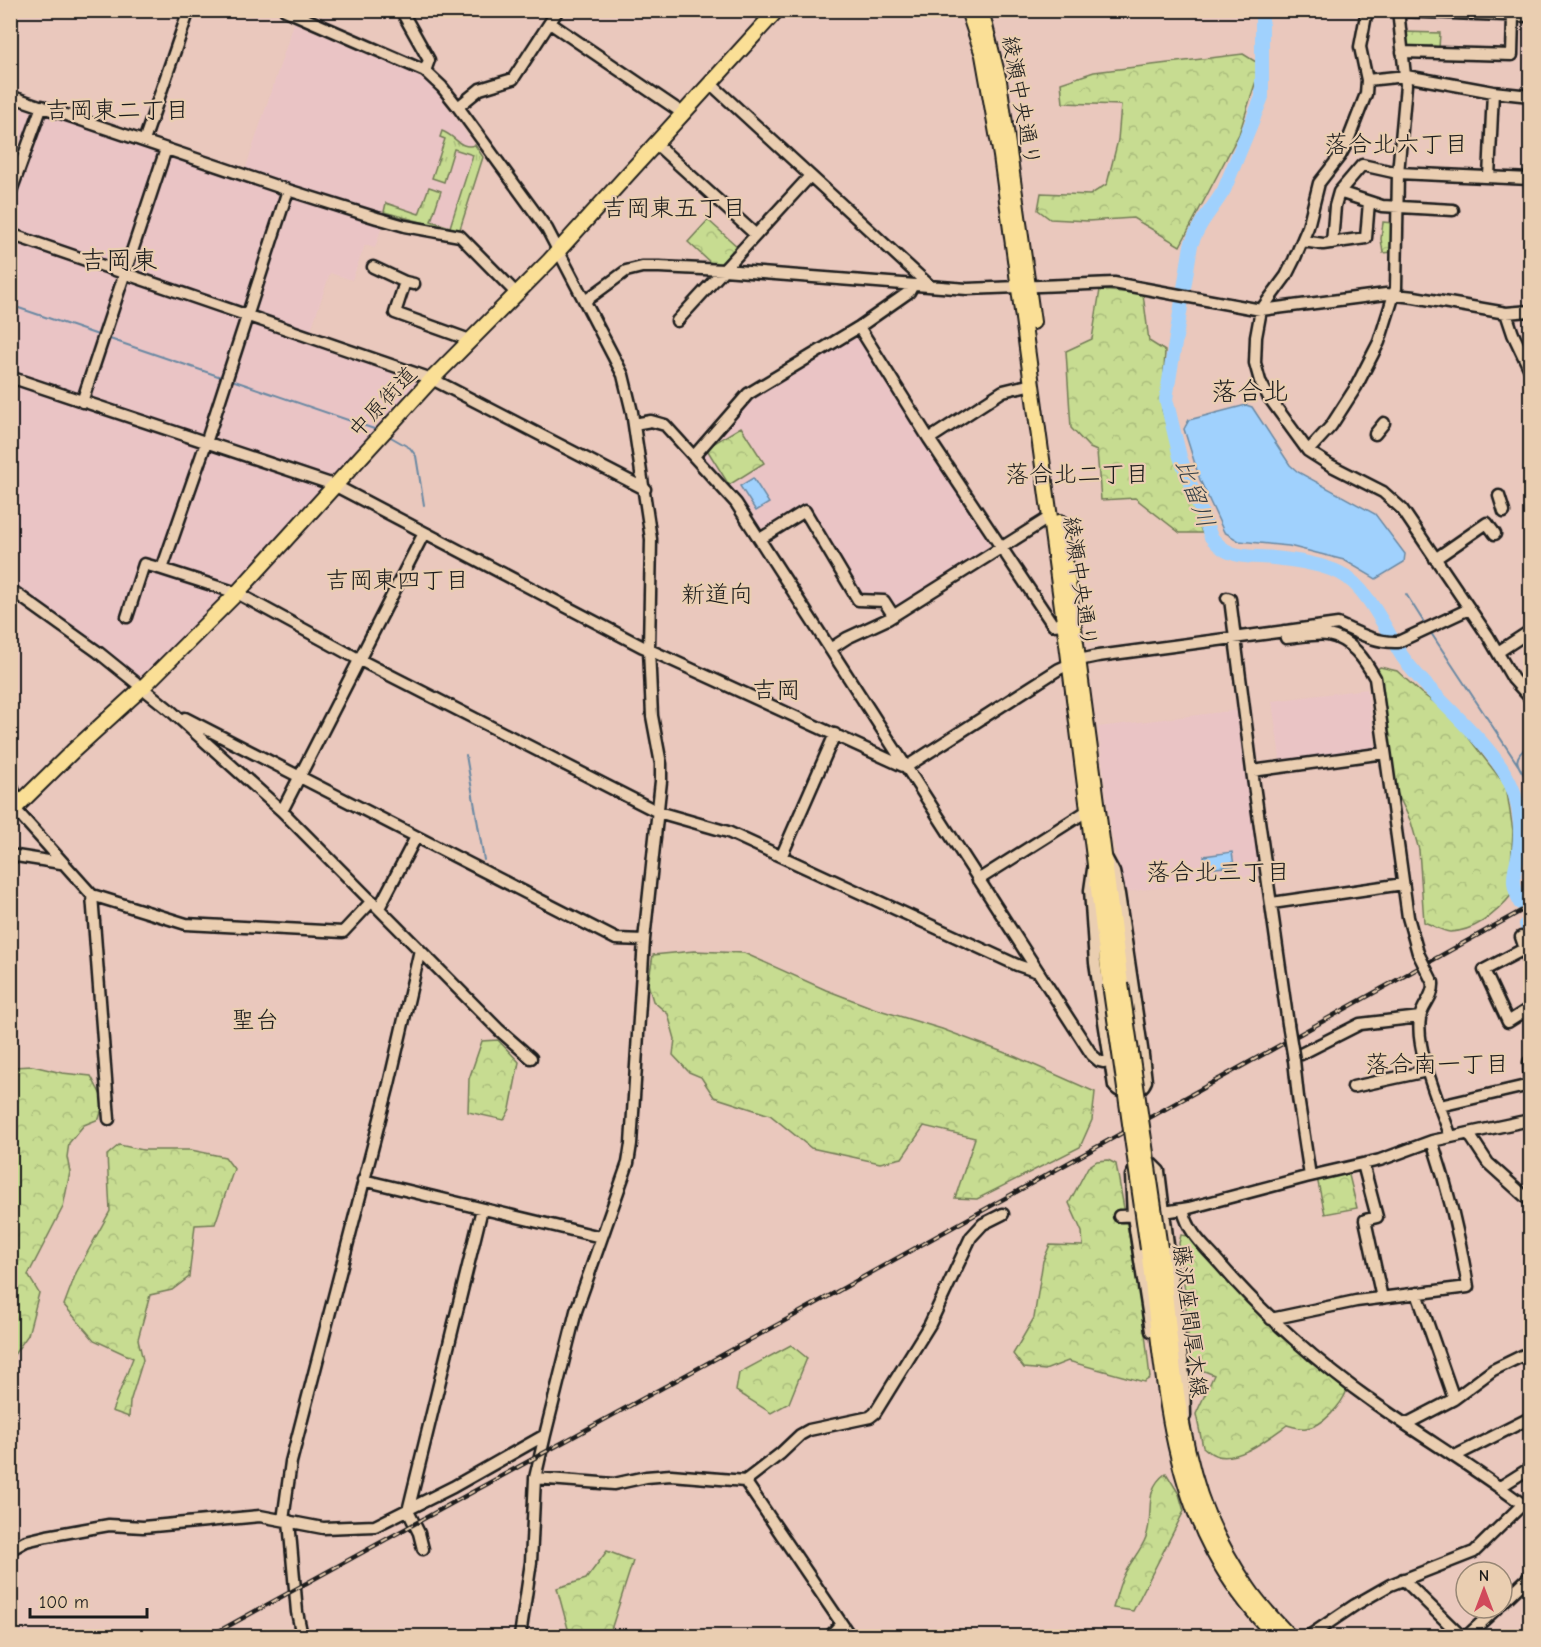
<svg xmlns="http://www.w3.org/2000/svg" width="1541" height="1647" font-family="'Comic Neue','Klee One',sans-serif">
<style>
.built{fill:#eac4c5}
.grass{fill:url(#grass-tufts);stroke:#727c56;stroke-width:1.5}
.forest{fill:url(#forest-crowns);stroke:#727c56;stroke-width:1.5}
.water{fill:#a0d1fd;stroke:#6b89a3;stroke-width:1.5}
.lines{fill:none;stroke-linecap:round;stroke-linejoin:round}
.stream{stroke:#6b89a3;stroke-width:2}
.river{stroke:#a0d1fd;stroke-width:14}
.minor-casing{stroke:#1c1c1c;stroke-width:15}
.major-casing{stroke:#1c1c1c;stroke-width:18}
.minor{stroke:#eaceb1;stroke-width:10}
.major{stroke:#fadf96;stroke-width:14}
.rail-casing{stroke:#1c1c1c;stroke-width:4.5}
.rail{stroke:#eaceb1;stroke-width:2;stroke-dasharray:7;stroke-linecap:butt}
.minor-bridge-casing{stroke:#1c1c1c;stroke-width:15;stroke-linecap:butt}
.major-bridge-casing{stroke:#1c1c1c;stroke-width:18;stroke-linecap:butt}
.minor-bridge{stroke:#eaceb1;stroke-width:10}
.major-bridge{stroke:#fadf96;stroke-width:14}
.labels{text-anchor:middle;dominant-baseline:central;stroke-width:4.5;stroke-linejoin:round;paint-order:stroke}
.street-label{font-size:22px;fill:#1c1c1c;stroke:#eaceb1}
.neighbourhood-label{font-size:24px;fill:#1c1c1c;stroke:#eaceb1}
.water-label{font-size:24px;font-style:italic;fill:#364049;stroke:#eaceb1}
.quarter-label{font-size:26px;fill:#1c1c1c;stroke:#eaceb1}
</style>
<defs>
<pattern id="grass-tufts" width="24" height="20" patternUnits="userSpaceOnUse" patternTransform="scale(1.5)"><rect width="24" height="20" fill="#c7dc91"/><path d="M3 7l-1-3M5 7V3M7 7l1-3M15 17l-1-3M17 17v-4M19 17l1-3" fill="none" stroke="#aabc7c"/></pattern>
<pattern id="forest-crowns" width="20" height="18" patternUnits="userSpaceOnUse" patternTransform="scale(1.5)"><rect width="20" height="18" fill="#c7dc91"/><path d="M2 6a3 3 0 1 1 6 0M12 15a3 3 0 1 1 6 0" fill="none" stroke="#aabc7c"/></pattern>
</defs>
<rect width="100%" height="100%" fill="#eac8bd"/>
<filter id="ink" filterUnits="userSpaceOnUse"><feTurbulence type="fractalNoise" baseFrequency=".0167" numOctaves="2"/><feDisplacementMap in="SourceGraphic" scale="12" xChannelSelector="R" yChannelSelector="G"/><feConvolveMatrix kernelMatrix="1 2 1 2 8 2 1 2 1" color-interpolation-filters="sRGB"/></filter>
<g filter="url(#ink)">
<!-- built -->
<path class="built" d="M294,23l122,52 12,8 9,9 46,65 -24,75 -65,-12 -149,-50z
M11,98l372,125 -8,25 -10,-3 -13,35 -22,-7 -19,57 -300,-102z
M11,239l405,138 3,8 -81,90 -11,1 -316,-104z
M856,333l135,205 -3,11 -89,58 -9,-1 -32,-13 -53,-87 -36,23 -11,-2 -16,-26 -38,-41v-11l48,-52z
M11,383l307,103 2,6 -91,104 -88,87 -130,-95z
M1367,689l9,63 -95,13 -9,-64z
M1238,710l3,5 21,159 -136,18 -15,-61 -13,-104z"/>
<!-- grass -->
<path class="grass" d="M442,131c14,5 18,19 33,14l8,12 -24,75 -75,-20 2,-9 33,11 10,-27 12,4 -10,30 19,6 23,-72 -19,-6 -10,33 -12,-4 13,-39 -5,-2z"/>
<!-- forest -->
<path class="forest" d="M1403,32l37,1 -1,15h-32z
M1243,54l18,11 -22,69 -59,112 -47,-28 -45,3 -38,-2 -12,-9 3,-17 49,2 17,-11 11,-44 3,-35 -58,-2 -2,-20 33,-11z
M708,220l31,28 -16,17 -11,-1 -24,-22z
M1383,222l10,1v29l-10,1 -2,-14z
M1100,290l43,4 6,47 16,10 -3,59 40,123h-22l-45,-35 -34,2 -4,-49 -7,-3 -19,-20 -5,-77 26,-12z
M741,427l23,36 -35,22 -23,-37z
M1380,667l17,4 24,22 21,15 19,20 45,58 7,45 -2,34 2,28c-16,20 -36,38 -63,39 -7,0 -18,-7 -26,-10l-5,-72 -8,-28 -20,-42 -18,-107z
M694,951l50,2 82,37 50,19 66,20 74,28 79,35 -3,28 -12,27 -103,52 -22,-1 20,-60 -51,-12 -22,32 -22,5 -69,-15 -41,-33 -56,-18 -13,-20 -12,-5 -16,-17 2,-16 -7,-25 -15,-13 -5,-17 5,-29z
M498,1040l21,22 -9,47 -6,11 -36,-8 1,-33 13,-38z
M33,1066l29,7 29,3 13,25 -5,18 -15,6 -15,18 -2,14 3,15 -7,35 -35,68 11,18 -11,42 -17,24 -1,-284 3,-8z
M119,1145l24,5h48l34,7 9,12 -19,55 -20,1 -6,52 -17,13 -22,5 -12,44 5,21 -13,42 -1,15 -17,-6 21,-53 -39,-18 -30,-35 12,-32 34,-62 -3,-56z
M1108,1160l8,4 26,143 8,71 -6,4 -76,-21 -23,9 -21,-2 -11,-14 21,-36 9,-57 7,-16 33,1 -1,-14 -13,-29 19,-36 9,-6z
M1348,1171l9,37 -32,6 -8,-36z
M1181,1235l6,1 103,107 48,37 9,10c-5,14 -24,37 -41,38 -6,1 -12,-1 -19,-3 -17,12 -50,39 -72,30 -4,-1 -8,-5 -12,-8l-7,-33 18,-39 -24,-10 -5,-74 -6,-48z
M791,1345l16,13 -18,45 -18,10 -35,-22 3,-18z
M1166,1473l13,21 5,17 -51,100 -20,-3c3,-10 5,-21 10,-31 6,-14 18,-26 23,-40 9,-25 -4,-46 20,-64z
M607,1551l26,10 -24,75h-39l-13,-48 29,-9z"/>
<!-- water -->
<path class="water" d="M1246,405l6,2 38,58 8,7 77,42 30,40 -1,8 -28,17 -32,-19 -55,-14 -50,-5 -15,-9 -24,-52 -16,-51 5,-9z
M753,478l16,25 -13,8 -16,-25z
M1232,852l2,14 -28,3 -2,-13z"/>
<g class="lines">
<!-- stream -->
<path class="stream" d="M10,305l91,31
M107,338l117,40
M229,379l148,51
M389,436l21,12 6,8 8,49
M1406,594l19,30
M1431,633l87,132
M1530,745c-22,15 -11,21 0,39
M466,755l18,105"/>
<!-- river -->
<path class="river" d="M1262,10v87l-38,93c-11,19 -26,33 -33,55l-25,154 14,58 31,80c5,6 11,12 18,15 13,6 30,4 45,6 20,2 47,6 66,15 28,14 46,58 62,83 30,44 94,87 112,136 6,18 7,40 5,58 -1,11 -6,20 -5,32 0,7 4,14 6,21
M1526,924l4,15"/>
<defs>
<path id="minor" d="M285,10l140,61 17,16 16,20 89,122 76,146 9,37 19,127 -2,110 3,67 9,48v17l-17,159 -13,204 -3,19 -52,148 -31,124 -10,43 -4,84 -11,74
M401,10l28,50 -4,11
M1367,10l-7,37 7,33 -1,14 -19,49 -7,13 -21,27 -11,44 -14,33 -8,16 -25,34 -5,27 -1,26 5,18 8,15 40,55 22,14 53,27 19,17 86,127 25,43 17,19
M1398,11l132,5
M550,23l134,91
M1402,52l110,3 1,-40
M1367,80l39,-4 87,16 37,4
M711,84l219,202
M10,96l278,94 89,28 28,8 55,10 56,57
M458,107l22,-18 33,-10 45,-69
M144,141l45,-131
M656,144l100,91
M1489,177l4,-85
M288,190l-82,253 -44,126 75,24 123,67 298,152 70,20 289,133 21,7
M1339,192l43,14 71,4
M10,194l32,-88
M10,234l422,145 213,110
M1303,241l20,3 43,-6 3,-36
M1332,243l3,-37 4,-14 23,-27 36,8 132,6
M373,267l32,15 9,2
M405,282l-10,31 75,27
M585,301l41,-30 16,-4h17l65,3 243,19 147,-6 147,27 125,-16 28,3 92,16 24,-2
M1506,313l7,21 17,36
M677,321l133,-145
M859,327l70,112 124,186 11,-1
M10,377l324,108 309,162 260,119
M82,402l84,-253
M634,424l17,-3 14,4 71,78 356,552 7,6 4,1 40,-7 -24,-161 -5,-22 -7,-13
M1375,434l9,-11
M929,439l74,-48 29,-7
M1308,451l23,-25 25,-39 23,-45 17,-54 2,-115 8,-88 -8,-75
M694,456l54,-62 111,-67 50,-35 4,-7
M1499,496l5,16
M760,539l45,-28 53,89 26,1 9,14
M1435,559l52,-36 8,11
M10,589l88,63 73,59 111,100 217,219 32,28
M1227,598l3,1 22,172 36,253
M127,617l17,-53 18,5
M1284,631l2,7c13,-1 30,-5 42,-3 23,4 37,25 47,43l33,239 10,36
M830,649l17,-11 41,-19 162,-102
M1498,652l32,-21
M185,718l431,221 28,1
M906,767l153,-98 20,-9 19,-4 240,-32c20,9 38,19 60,18l71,-33
M1252,771l133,-18
M10,781l5,14v14l77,86 94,29 157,8 29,-31
M282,811l142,-278
M10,855l51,8
M782,855l53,-121
M1093,869l-3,21 5,73 19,123c8,11 27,8 32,-5l-3,-26
M978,880l109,-69
M92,895l17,224
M1272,903l131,-19
M379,908l37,-71
M1521,937l9,27
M1524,949l-40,21 24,52 22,-14
M1433,983c1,14 -11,22 -13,35 -5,32 20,88 31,119
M1301,1054l59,-30 60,-7
M1294,1060l4,37 12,79
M1353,1087l74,-16
M1440,1106l90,-21 -1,-23h1
M1469,1134l19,29 42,38
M1363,1164l14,53 -12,3 17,78
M363,1180l238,57
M1183,1210c7,26 21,35 38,55 43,50 98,99 152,137 52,37 107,69 157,108
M1158,1213l31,-5 117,-31 74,-17 52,-19 98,-21
M1119,1216l21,-1
M1417,1293l37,106
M1271,1319l85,-18 112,-14c-8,-50 -20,-98 -36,-146
M1151,1331l-18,-115 -2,-40 5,-9 7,-4 9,1 7,7 25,204 1,41
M1406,1424l48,-25 39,-29 37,-18
M1455,1456l75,-38
M535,1478l79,6 32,-7 25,-2 74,6 35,-27 20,-19 9,-5 61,-13 5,-4 55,-89 41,-87 12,-13 20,-10
M745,1481l105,155
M1500,1487l30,-19
M283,1520l8,-58 98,-378 31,-134
M289,1521l8,91 5,24
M423,1549l-4,-16 -11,-22 74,-302
M10,1550l16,-9 21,-5 62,-11 34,2 117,-11 63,12 52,-2 78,-39 92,-52
M1403,1579l58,57
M1502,1603l28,-27
M830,1636l11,-12
M1309,1636l46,-31 35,-20 84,-33 49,-48
M1467,1636l30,-28"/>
<path id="major" d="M968,10l15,45 18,101 67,495 42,333
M981,10l18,71 34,241
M1060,522l61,462
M10,813l63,-62 69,-63 95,-95 195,-214 117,-118 228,-251
M1160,1248c10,82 14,168 40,247 11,32 29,65 48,93 12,18 27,33 41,48
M1148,1249c13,99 17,212 65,302 17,32 38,59 62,85"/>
</defs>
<!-- minor casing -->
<use href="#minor" class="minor-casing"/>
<!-- major casing -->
<use href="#major" class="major-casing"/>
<!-- minor -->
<use href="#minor" class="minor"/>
<!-- major -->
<use href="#major" class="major"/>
<defs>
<path id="rail" d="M210,1636l567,-311 753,-419"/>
</defs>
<!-- rail casing -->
<use href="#rail" class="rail-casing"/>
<!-- rail -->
<use href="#rail" class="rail"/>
<defs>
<path id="minor-bridge" d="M1418,953l15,30
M1288,1024l6,36"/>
<path id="major-bridge" d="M1110,984l38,265
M1121,984l39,264"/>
</defs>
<!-- minor-bridge casing -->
<use href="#minor-bridge" class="minor-bridge-casing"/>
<!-- major-bridge casing -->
<use href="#major-bridge" class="major-bridge-casing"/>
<!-- minor-bridge -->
<use href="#minor-bridge" class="minor-bridge"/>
<!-- major-bridge -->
<use href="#major-bridge" class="major-bridge"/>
</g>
</g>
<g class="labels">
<!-- street labels -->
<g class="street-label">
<text transform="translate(1021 101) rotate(80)">綾瀬中央通り</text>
<text transform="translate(383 402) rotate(-47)">中原街道</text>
<text transform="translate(1080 582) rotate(82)">綾瀬中央通り</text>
<text transform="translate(1190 1321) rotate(83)">藤沢座間厚木線</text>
</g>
<!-- neighbourhood labels -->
<g class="neighbourhood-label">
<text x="117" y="110">吉岡東二丁目</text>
<text x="1396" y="144">落合北六丁目</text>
<text x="674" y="208">吉岡東五丁目</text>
<text x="1077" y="474">落合北二丁目</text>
<text x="397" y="580">吉岡東四丁目</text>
<text x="717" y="594">新道向</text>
<text x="776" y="690">吉岡</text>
<text x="1218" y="872">落合北三丁目</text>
<text x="255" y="1020">聖台</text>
<text x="1437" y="1064">落合南一丁目</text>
</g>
<!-- water labels -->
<g class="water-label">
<text transform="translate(1195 493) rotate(70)">比留川</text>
</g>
<!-- quarter labels -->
<g class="quarter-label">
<text x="119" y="261">吉岡東</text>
<text x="1250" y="392">落合北</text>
</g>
</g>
<!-- margin -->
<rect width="1541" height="1647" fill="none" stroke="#eaceb1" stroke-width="36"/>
<rect x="18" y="18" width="1505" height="1611" fill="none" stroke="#1c1c1c" stroke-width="2" filter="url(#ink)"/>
<!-- north arrow -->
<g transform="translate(1484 1590)"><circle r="28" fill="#eaceb1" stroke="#988775" stroke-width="1.5"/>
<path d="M0-4.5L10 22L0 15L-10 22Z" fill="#d1495b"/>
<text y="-9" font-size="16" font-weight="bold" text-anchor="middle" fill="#1c1c1c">N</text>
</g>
<!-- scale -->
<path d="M30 1608v9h117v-9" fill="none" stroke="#1c1c1c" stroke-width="3"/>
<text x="39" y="1608" font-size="18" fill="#1c1c1c" stroke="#eaceb1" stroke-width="4.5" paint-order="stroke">100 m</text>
</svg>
